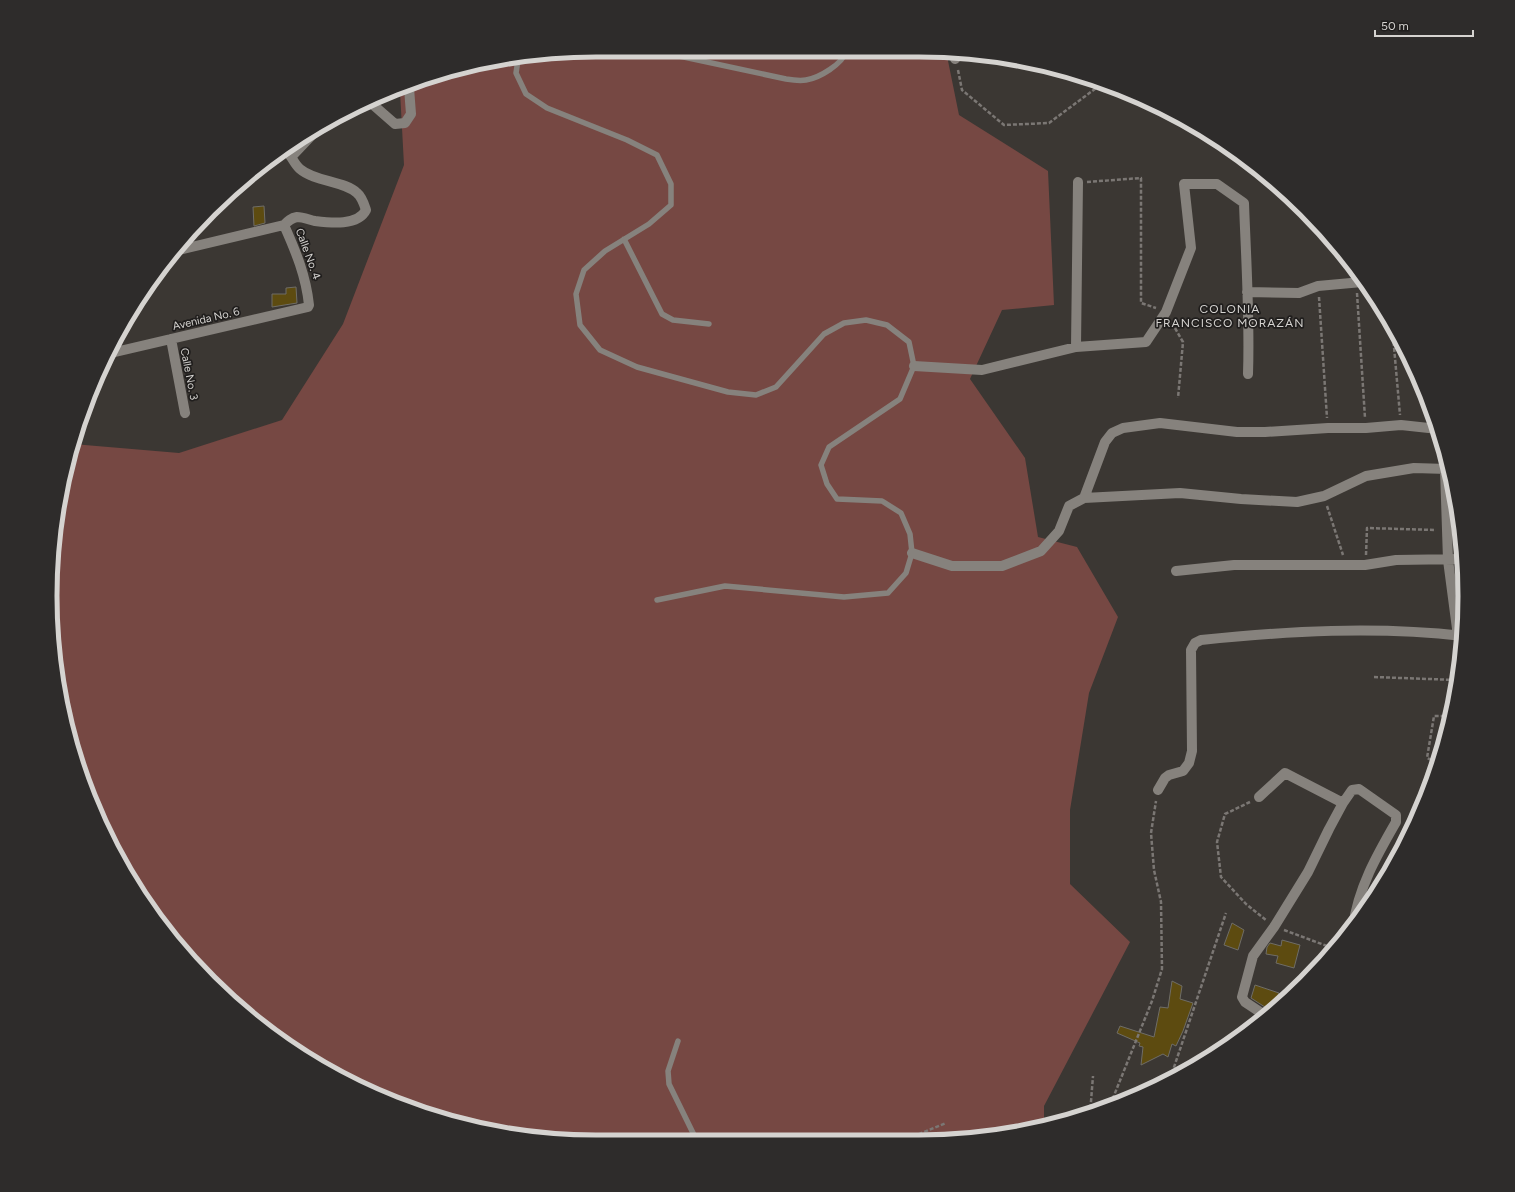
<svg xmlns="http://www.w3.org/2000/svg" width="1515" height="1192" font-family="Figtree,sans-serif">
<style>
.green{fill:#764843}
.building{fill:#5d4b10;stroke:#6f6d67}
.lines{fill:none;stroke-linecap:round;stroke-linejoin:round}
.path{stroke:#7b7774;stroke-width:2.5;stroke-dasharray:4 2;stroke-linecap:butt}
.service{stroke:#86827d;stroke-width:5.5}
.minor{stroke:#86827d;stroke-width:10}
.labels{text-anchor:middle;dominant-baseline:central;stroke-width:3.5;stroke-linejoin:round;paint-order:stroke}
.street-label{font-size:11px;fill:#d5d3d0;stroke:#201e1d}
.neighbourhood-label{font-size:12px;letter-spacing:1px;fill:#d5d3d0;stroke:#201e1d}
.rim{fill:none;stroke:#d5d3d0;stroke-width:5}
</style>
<rect width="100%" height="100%" fill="#3b3733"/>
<!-- green -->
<path class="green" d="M596,50l350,1 13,64 89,56 6,134 -52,5 -32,69 55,79 13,79 39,10 41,70 -29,76 -19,117v74l60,58 -86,164v17l-89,18 -359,1 -106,-10 -103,-32 -95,-50 -82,-68 -87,-113 -54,-131 -19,-142 19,-141 4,-11 106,9 103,-33 61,-96 61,-159 -4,-74 54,-22z"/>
<!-- building -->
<path class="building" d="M264,206l1,17 -11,3 -1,-19z
M296,287l1,16 -25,4v-13h14v-6z
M1232,923l12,7 -6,20 -14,-5z
M1282,940l18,5 -6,23 -18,-5 2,-7 -12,-2 1,-7 3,-4 11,3z
M1172,981l10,5 -2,13 13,4 -10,28 -7,15 -4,-2 -4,13 -5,-3 -22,11 2,-18 -4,-1 1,-3 -23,-10 3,-7 34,11 6,-30 8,1z
M1255,985l24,8 -8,18 -20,-13z"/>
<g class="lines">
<!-- path -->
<path class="path" d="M958,70l4,20 42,35 45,-2 54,-40
M1087,182l54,-4v125l15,5
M1357,293l8,125
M1319,297l8,121
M1172,323l11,19 -5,56
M1392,324l8,91
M1327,506l16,49
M1366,555l1,-27 69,2
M1374,677l82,3
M1437,762l-10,-4 7,-42h16
M1250,802l-25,12 -8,28 4,35 25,27 20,16
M1284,930l43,16 7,1
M1170,1079l56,-166
M1113,1105v-7l39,-97 10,-32 -1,-67 -7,-32 -3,-37 5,-32
M1090,1114l3,-38
M902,1141l44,-18"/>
<!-- service -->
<path class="service" d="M651,50l135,29c6,1 14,2 20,1 13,-2 37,-16 40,-29
M518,60l-2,13 10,21 21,14 80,32 30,15 14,29v21l-22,19 -44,27 -21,19 -8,24 4,31 20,25 37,17 91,25 28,3 20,-8 48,-53 20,-11 22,-3 21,5 22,17 5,24 -14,33 -71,48 -8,18 6,19 10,15 45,2 19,12 9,21 2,19 -6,20 -18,20 -44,4 -119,-11 -68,14
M624,239l38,75 11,6 36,4
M678,1041l-10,30 1,13 25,51 -2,7"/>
<!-- minor -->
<path class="minor" d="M955,59l5,-7
M371,103l24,21 10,-1 6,-9 -2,-26
M292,156l19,-20 6,-8
M179,250l105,-25
M1247,292l52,1 19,-7 44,-4
M171,339l14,74
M1076,347l2,-165
M111,353l197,-46 1,-2c-3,-29 -13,-53 -25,-80 4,-4 7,-7 13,-8 6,0 13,3 18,4 16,2 43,5 51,-11 -2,-6 -4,-13 -9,-17 -12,-12 -42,-11 -57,-24 -6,-5 -8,-13 -14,-18
M914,366l68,4 94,-23 70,-5 20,-30 25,-64 -7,-64h33l27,19c2,57 6,114 4,171
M1445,469l3,91 10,76
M1084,498l21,-56 7,-9 11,-5 37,-5 77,9h28l63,-4h38l35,-3 37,4
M912,553l40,13h50l39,-15 18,-20 10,-25 15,-8 96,-5 61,6 56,3 27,-6 42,-20 48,-8 33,1
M1176,571l58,-6h131l31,-5 65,-1
M1158,790l7,-12 4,-3 14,-4 6,-8 3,-12 -1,-101 4,-7 6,-3c86,-9 175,-14 262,-4
M1259,797l26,-24 58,30
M1266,1016l-21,-14 -3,-5 11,-41 21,-29 34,-55 21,-43 14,-26 9,-13 7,-1 37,26v7c-19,33 -38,66 -43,105"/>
</g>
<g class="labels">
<!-- street labels -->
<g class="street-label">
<text transform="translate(308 254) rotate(70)">Calle No. 4</text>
<text transform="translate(206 319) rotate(-13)">Avenida No. 6</text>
<text transform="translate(189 374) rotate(79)">Calle No. 3</text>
</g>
<!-- neighbourhood labels -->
<g class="neighbourhood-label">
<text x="1230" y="309">COLONIA<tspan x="1230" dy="14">FRANCISCO MORAZÁN</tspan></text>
</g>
</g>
<!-- crop -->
<path d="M0 0H1515V1192H0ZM596 57H919A539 539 0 0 1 1458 596V596A539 539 0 0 1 919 1135H596A539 539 0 0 1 57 596V596A539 539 0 0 1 596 57Z" fill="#2e2c2b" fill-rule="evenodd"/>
<path class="rim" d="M596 57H919A539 539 0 0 1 1458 596V596A539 539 0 0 1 919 1135H596A539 539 0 0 1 57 596V596A539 539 0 0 1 596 57Z"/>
<!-- scale -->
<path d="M1375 30v6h98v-6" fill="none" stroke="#d5d3d0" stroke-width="2"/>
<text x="1381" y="30" font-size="12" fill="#d5d3d0" stroke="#201e1d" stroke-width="3" paint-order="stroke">50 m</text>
</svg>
